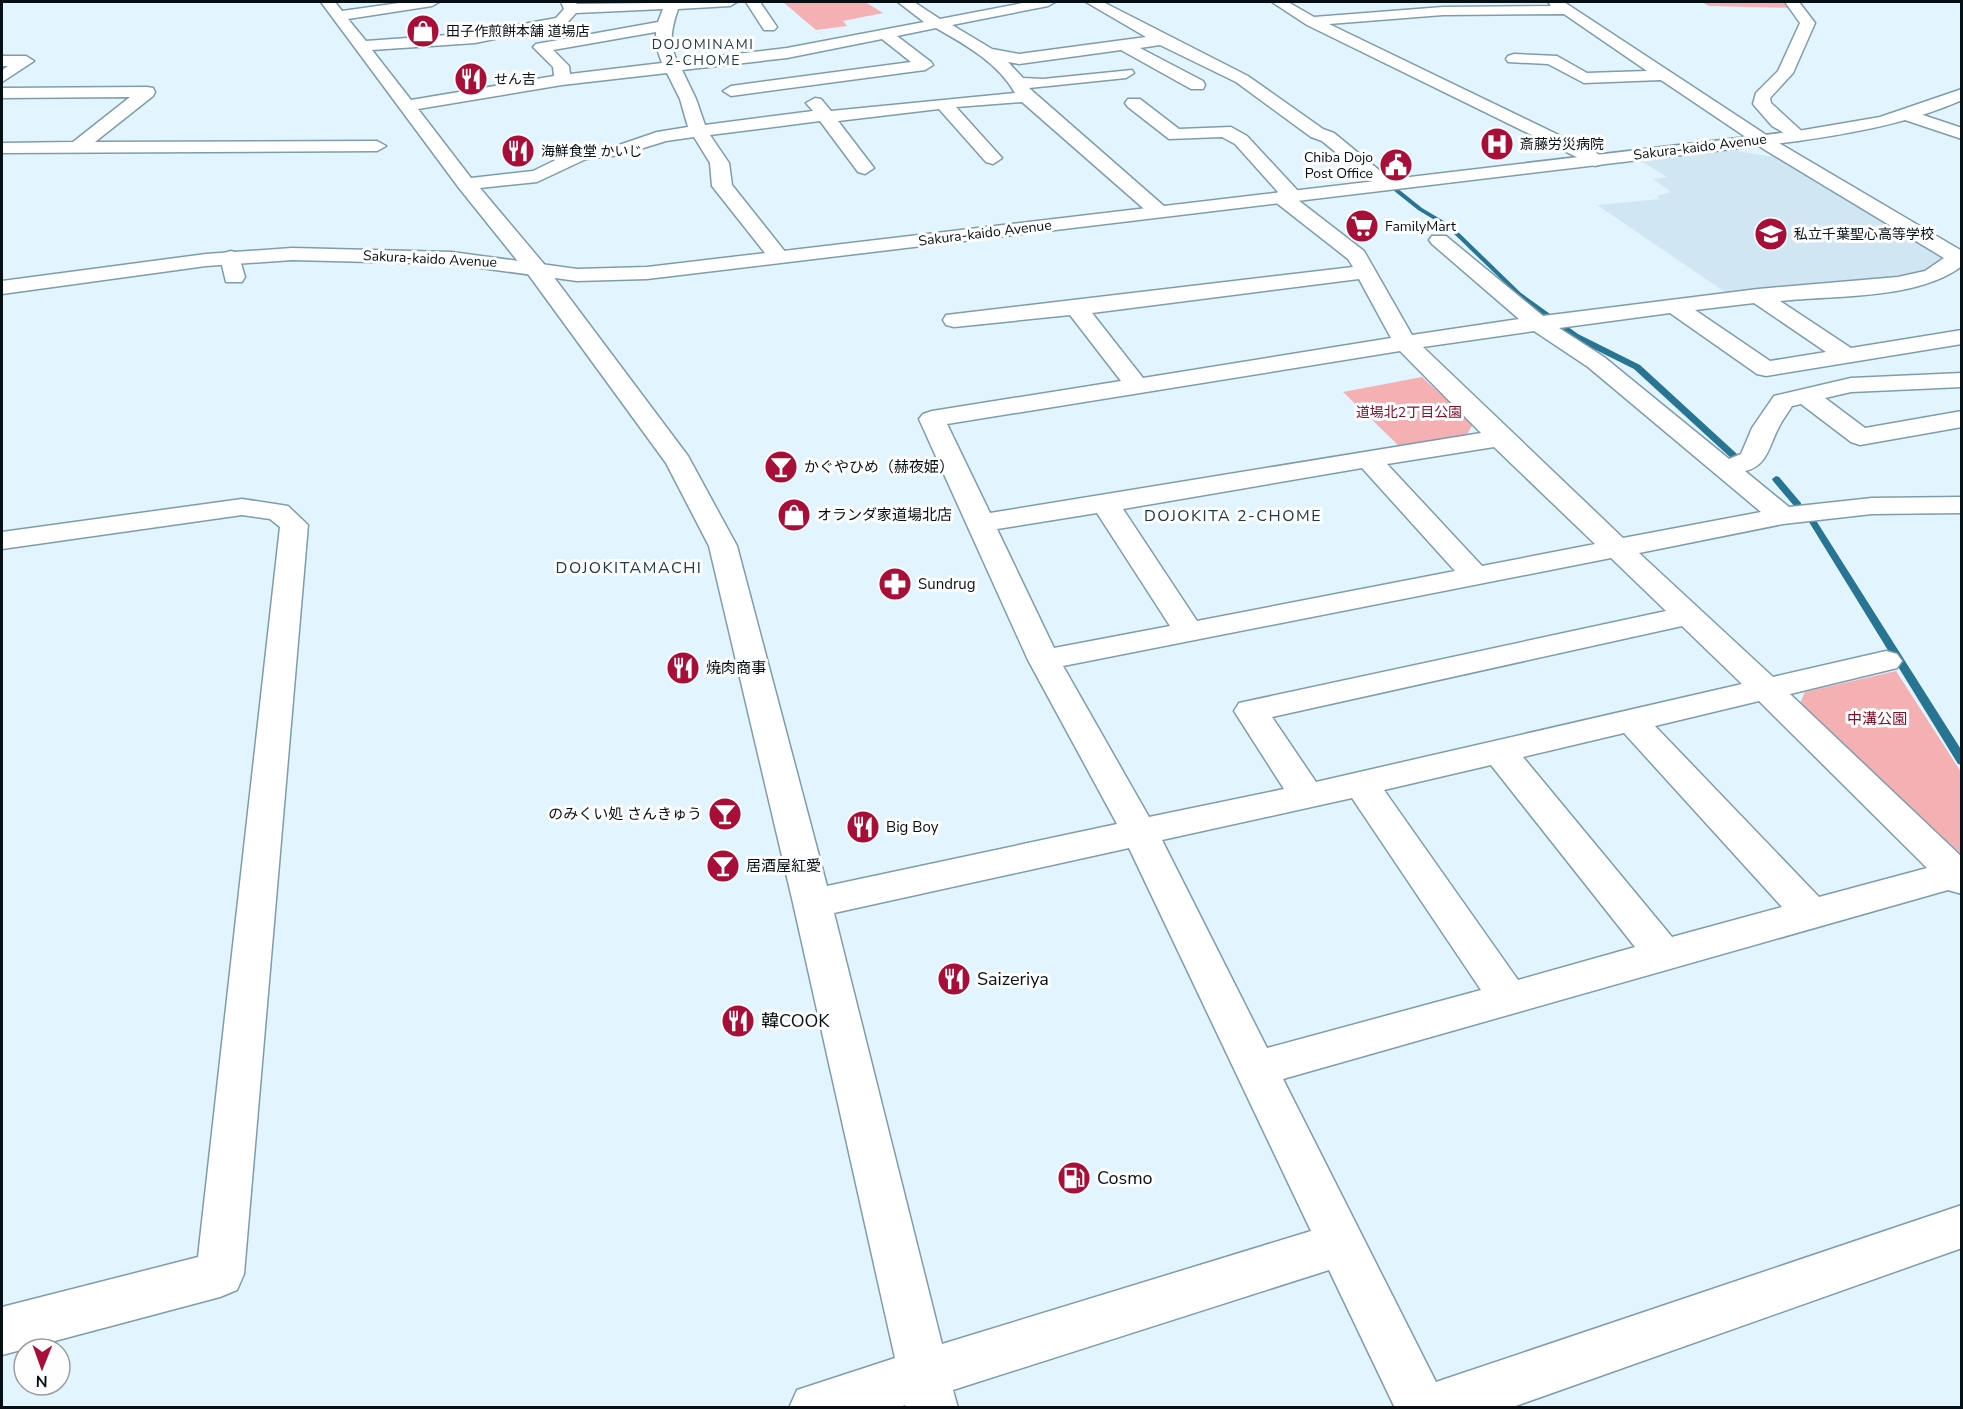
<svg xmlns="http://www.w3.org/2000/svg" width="1963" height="1409" font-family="'Nunito Sans','Noto Sans JP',sans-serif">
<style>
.built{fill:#d0e6f2}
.green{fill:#f5b0b4}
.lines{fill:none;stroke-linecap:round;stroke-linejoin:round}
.stream{fill:#287493;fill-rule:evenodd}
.minor-casing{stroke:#7f9cab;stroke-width:3}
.highway-casing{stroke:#7f9cab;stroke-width:3}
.minor{fill:#fff;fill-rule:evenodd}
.highway{fill:#fff;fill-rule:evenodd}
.labels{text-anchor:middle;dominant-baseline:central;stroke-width:6;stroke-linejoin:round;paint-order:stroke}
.far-poi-label{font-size:14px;fill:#050f14;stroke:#fefefe;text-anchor:start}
.far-neighbourhood-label{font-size:14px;letter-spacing:1.5px;fill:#203a46;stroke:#fefefe}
.far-street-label{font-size:14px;fill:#050f14;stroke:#fefefe}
.far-park-label{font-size:14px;fill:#80112b;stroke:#fefefe}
.poi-label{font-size:15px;fill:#050f14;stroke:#fefefe;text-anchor:start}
.park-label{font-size:15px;fill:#80112b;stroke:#fefefe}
.neighbourhood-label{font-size:16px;letter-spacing:1.5px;fill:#203a46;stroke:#fefefe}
.near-poi-label{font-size:18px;fill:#050f14;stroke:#fefefe;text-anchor:start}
</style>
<rect width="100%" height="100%" fill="#e2f5fe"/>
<!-- built -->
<path class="built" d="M1726,149l53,9 171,104 -22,12 -197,22 -134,-91 63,-6 -3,-3 14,-4 -18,-13 14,-2 -28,-17z"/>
<!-- green -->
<path class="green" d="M783,2h82l18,11 -40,8 4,5 -31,4z
M1701,2h87l8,6 -87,-2z
M1422,377l51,47 -7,12 -68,9 -55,-53z
M1896,671l65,101v82l-162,-149 6,-13z"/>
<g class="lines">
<!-- stream -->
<path class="stream" d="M1393,188h4l25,20 30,18 69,67 57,41 62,31 97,89v4h-6l-97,-89 -62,-31 -55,-43 -69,-67 -30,-18 -25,-20z
M1776,476l3,1 22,26v4h-6l-22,-26 -1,-2z
M1813,519l4,3 145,229v14l-4,-1 -149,-242z"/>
<defs>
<path id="minor" d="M321,2h14l7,9 64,-9h33l-7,4 -84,13 18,22 109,-8 81,-15 8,-9 -3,-7h14l2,2 160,-2 -7,4 -52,3c-6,18 -10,34 -1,52l110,-13 137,-26 -26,-20h16l26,17 88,-17h27l-7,4 -96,19 40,24 27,5 127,-17 -60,-35h17l145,74 75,53 11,4 62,51 -10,6 -7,-2 -57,-47 -11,-4 -75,-55 -76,-37 -20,3 63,33 2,4 -2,4h-12l-70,-39 -102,14 -11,-2 15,16 20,1 89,-9 2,3 -8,5 -97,10 136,119 3,4 -3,4h-14l-129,-113 -66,5 46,51 -9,6 -7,-2 -47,-53 -101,12 36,47 -9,6 -7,-2 -38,-51 -110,14 19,28 3,22 58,73 -4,4h-14l-60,-76 -2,-23 -16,-26 -28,4 -45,14 -35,4 -49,23 -57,6 64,76 144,192 49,90 90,340 290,-62 -89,-164 -109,-241 4,-5 9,-3 189,-30 -51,-66 -116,12 -8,-2 -3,-5 3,-5 407,-48 -5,-8 -74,-58 -3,-4 7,-5 -43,-48 -13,-7 -53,2 -41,-32 -3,-4 3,-4h12l39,30 52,-2 16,9 52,56 3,4 -4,4 66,51 48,84 107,-16 -87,-75 -3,-4 3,-4h14l97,80 215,-27 140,-12 27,-6 19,-13 -179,-108 -104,-70 -77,3 -36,-19 -40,-2 -2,-3 2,-3 6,-2 43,2 30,17 60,-2 -83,-57 -121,1 -114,9 273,132 2,4 -2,4 -7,2 -288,-141 -35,-23h16l26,15 129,-10 108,-1 -3,-4h16l213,140 185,109v15c-45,34 -127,29 -182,35l71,47 111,-18v14l-196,32 -9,-2 -87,-61 -111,15 45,29 125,102 12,-5 11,-26 22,-32 77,-18 111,-5v14l-111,5 -26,6 40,30 97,-17v16l-102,18 -9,-3 -50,-38 -9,2c-4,7 -10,14 -13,21 -10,18 -11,39 -34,44l44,36 83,-9 90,-1v16l-90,1 -89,10 -144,29 134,124 113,-26 11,3 5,7 -5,7 -107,26 172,163v37l-14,-4 -665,189 153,303 526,-177v43l-452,160h-115l-66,-138 -376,120 5,18h-52l-1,-3 -8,3h-108l8,-18 98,-32 -102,-455 -84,-357 -43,-83 -138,-189 -69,-86zM663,9l-5,13 -122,22 -3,3 20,20 1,9 -143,24 -39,-50 103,-7 91,-19 10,-11zM936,28c30,17 62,35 79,65l-184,18 -10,-12 -6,-1 -9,5 7,8 -108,14 -9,-26 -14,-29 105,-12 95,-19 29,23 -180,24 -8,5 8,5 194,-26 8,-5 -2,-3 -34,-26zM656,32v14l6,17 -92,11 -1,-8 -16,-16zM667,73l13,26 8,28 -31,5 -38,13 -43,5 -43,21 -62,7 -53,-69 144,-24zM1359,279l32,59 -248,40 -51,-65zM1754,303l72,49 -56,9 -75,-51zM1534,331l54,36 173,145 -138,26 -200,-191zM1400,351l81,82 -491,80 -43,-89zM1494,447l101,97 -113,22 -95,-102zM1362,468l93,103 -258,50 -74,-112zM1097,513l73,113 -116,22 -57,-119zM1611,558l55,53 -427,92 -5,8 50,78 -135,28 -86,-151zM1682,626l60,58 -426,98 -44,-65zM1759,701l168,167 -108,29 -164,-171zM1624,733l158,174 -110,30 -149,-180zM1491,765l144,182 -117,33 -134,-190zM1352,798l129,192 -214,58 -105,-208zM1129,848l182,383 -369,113 -108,-431z
M746,2h14l17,25 -3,3h-10z
M1785,2h14l16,21 -22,50 -23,25 1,5 36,33 -9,5 -26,-15 -19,-22 3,-11 22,-22 22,-48z
M2,56h24l8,5 -32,21v-12l6,-4h-6z
M147,87l6,1 2,4 -2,4 -58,46 282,-1 9,5 -9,5 -375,2v-10l71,-1 57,-45 -128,1v-10z
M1911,111l51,17v11l-57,-19 -3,-4 3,-4z
M231,251l7,2 7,24 -3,5h-16l-6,-25 4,-4z
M242,499l46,7 20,19 -64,749 -7,16 -17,7 -218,58v-48l196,-50 82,-730 -10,-8 -28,-4 -240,34v-17z"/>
<path id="highway" d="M1962,89v11c-53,23 -108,33 -164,41l-1151,138 -70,2 -125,-17 -160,-4 -86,6 -204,28v-13l204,-27 86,-6 160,4 125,17 70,-2 1151,-136 82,-14z"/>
</defs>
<!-- minor casing -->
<use href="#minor" class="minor-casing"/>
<!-- highway casing -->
<use href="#highway" class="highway-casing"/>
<!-- minor -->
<use href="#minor" class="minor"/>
<!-- highway -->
<use href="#highway" class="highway"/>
</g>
<!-- icons -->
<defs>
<symbol id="shop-disc" viewBox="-11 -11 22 22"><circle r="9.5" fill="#a70e38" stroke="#fefefe"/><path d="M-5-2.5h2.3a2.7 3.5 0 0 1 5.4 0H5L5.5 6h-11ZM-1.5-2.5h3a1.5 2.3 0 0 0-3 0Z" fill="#fff"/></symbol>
<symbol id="restaurant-disc" viewBox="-11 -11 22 22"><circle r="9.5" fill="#a70e38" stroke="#fefefe"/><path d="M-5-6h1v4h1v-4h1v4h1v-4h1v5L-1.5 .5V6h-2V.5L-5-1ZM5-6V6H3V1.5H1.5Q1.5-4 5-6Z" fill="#fff"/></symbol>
<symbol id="hospital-disc" viewBox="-11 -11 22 22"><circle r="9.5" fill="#a70e38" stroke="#fefefe"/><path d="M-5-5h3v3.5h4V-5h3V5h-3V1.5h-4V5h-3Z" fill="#fff"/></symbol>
<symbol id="civic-disc" viewBox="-11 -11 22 22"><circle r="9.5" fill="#a70e38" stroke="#fefefe"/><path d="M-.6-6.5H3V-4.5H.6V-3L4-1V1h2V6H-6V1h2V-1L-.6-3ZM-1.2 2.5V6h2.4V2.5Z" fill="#fff"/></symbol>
<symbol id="supermarket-disc" viewBox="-11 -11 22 22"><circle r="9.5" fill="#a70e38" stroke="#fefefe"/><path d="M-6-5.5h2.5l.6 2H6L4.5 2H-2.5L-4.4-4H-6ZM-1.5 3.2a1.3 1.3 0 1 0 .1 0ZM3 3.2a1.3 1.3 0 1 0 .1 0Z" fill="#fff"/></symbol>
<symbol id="school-disc" viewBox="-11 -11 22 22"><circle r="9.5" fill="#a70e38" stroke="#fefefe"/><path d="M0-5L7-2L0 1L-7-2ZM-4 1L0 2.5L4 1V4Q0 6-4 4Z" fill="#fff"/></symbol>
<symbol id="bar-disc" viewBox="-11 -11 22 22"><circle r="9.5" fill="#a70e38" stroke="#fefefe"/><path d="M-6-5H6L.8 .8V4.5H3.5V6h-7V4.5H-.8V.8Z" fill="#fff"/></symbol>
<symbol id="pharmacy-disc" viewBox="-11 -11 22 22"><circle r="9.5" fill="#a70e38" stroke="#fefefe"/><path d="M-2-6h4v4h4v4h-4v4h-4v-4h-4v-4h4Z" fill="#fff"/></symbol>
<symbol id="fuel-disc" viewBox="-11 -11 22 22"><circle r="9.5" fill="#a70e38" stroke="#fefefe"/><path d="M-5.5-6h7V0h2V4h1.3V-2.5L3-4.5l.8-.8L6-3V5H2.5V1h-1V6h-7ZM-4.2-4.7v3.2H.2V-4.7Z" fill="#fff"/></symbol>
</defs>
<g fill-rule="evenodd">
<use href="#shop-disc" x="404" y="12" width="38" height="38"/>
<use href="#restaurant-disc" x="452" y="60" width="38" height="38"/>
<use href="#hospital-disc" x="1478" y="125" width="38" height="38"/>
<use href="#restaurant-disc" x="499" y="132" width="38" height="38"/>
<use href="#civic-disc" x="1377" y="146" width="38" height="38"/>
<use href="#supermarket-disc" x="1343" y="207" width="38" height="38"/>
<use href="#school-disc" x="1752" y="215" width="38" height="38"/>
<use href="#bar-disc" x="762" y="448" width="38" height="38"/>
<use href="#shop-disc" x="775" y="496" width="38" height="38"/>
<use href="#pharmacy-disc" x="876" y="565" width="38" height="38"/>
<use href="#restaurant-disc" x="664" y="649" width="38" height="38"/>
<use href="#bar-disc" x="706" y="795" width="38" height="38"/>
<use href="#restaurant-disc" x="844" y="808" width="38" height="38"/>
<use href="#bar-disc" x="704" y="847" width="38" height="38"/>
<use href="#restaurant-disc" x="935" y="960" width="38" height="38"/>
<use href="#restaurant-disc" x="719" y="1002" width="38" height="38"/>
<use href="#fuel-disc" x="1055" y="1159" width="38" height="38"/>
</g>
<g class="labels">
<!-- far-poi labels -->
<g class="far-poi-label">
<text x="446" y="31">田子作煎餅本舗 道場店</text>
<text x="494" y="79">せん吉</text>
<text x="1520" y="144">斎藤労災病院</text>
<text x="541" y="151">海鮮食堂 かいじ</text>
<text x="1373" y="157" text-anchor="end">Chiba Dojo<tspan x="1373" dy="16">Post Office</tspan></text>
<text x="1385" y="226">FamilyMart</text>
<text x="1794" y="234">私立千葉聖心高等学校</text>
</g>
<!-- far-neighbourhood labels -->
<g class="far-neighbourhood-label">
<text x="703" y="44">DOJOMINAMI<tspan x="703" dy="16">2-CHOME</tspan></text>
</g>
<!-- far-street labels -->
<g class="far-street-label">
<text transform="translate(1700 147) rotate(-7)">Sakura-kaido Avenue</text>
<text transform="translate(985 233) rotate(-7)">Sakura-kaido Avenue</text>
<text transform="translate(430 259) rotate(3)">Sakura-kaido Avenue</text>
</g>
<!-- far-park labels -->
<g class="far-park-label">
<text x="1409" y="412">道場北2丁目公園</text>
</g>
<!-- poi labels -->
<g class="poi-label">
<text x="804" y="467">かぐやひめ（赫夜姫）</text>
<text x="817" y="515">オランダ家道場北店</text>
<text x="918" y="584">Sundrug</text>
<text x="706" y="668">焼肉商事</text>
<text x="702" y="814" text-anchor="end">のみくい処 さんきゅう</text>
<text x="886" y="827">Big Boy</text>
<text x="746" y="866">居酒屋紅愛</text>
</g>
<!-- park labels -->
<g class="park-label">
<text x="1877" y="719">中溝公園</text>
</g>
<!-- neighbourhood labels -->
<g class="neighbourhood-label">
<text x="1233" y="516">DOJOKITA 2-CHOME</text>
<text x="629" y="568">DOJOKITAMACHI</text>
</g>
<!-- near-poi labels -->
<g class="near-poi-label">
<text x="977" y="979">Saizeriya</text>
<text x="761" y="1021">韓COOK</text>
<text x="1097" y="1178">Cosmo</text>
</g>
</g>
<!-- border -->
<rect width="1963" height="1409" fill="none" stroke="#050f14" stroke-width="6"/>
<!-- north arrow -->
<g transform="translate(42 1367) rotate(181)"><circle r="28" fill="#fefefe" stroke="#9a9ea0" stroke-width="1.5"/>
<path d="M0-4.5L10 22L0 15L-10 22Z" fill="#a70e38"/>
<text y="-9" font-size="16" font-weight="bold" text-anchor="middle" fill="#050f14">N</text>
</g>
</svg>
